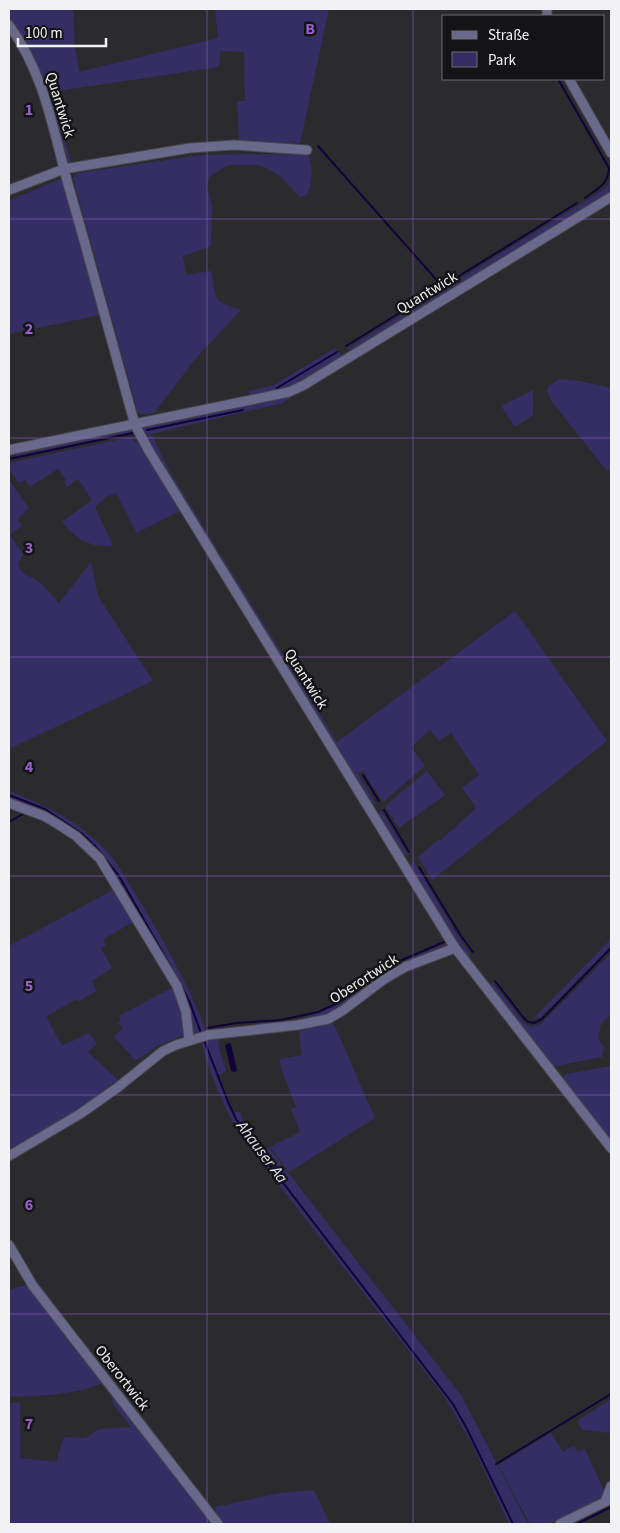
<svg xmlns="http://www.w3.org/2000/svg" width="620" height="1533" font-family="'Source Sans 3',sans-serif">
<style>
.green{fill:#342e64}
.water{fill:#110339}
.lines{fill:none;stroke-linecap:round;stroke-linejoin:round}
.stream{stroke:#110339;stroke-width:2}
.minor-casing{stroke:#47474b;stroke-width:11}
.minor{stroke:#69698b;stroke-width:9}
.grid{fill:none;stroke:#995ecc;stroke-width:1;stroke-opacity:0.55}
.labels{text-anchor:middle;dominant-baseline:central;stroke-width:5;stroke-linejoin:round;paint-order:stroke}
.street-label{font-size:15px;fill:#f2f2f4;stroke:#141416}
.water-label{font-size:16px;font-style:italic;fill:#e1e1f7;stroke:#141416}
.grid-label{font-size:16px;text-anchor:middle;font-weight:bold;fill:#995ecc;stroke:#141416;stroke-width:5;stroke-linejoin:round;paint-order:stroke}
</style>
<rect width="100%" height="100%" fill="#2b2b2f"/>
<!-- green -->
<path class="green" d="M9,9h64l2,38 4,25 139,-34 -3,-29h114l-29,134 -61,-1 -2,-41h8l-1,-49 -24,-1 -1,16 -168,25 20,70 -3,1c-8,-29 -14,-58 -26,-85 -10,-21 -33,-47 -33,-69z
M256,154l52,1c5,14 5,26 -1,40l-7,2 -21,-22 -19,-10h-31l-19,11 -3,9 5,22 -1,39 -28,10 3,19 25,-4c5,28 1,30 30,39l-45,48 -42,55 -8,2 -8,-2 -65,-235 5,-5 123,-18z
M611,176v16l-260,161 -3,-5 257,-159 5,-7z
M60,179l3,2 37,134 -91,19v-133z
M335,348l7,8 -54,32 -38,7 -1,-4 25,-6z
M559,379l20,2 32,7v80l-4,3 -55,-69 -5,-11 2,-5z
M533,390v25l-18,12 -14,-21z
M298,392l-15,11 -132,31 18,36 48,79 -3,1 -52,-83 -19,-40z
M132,428v4l-116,24 -2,-4z
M131,437l4,5 6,1 39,68 -43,22 -21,-40 -10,4 -11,10 18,39c-24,1 -36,-6 -51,-24l30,-22 -14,-21 -11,8 -3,-5 2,-2 -8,-11 -28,18 -5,-7 -6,3 -10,-14v-6z
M9,480l20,28 -12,11 5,7 -12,9 13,19 -5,11c4,10 13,11 21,17 7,6 13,14 20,21l32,-41 7,34 55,85 -144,68z
M221,555l116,187 178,-131 92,130 -175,139 -14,-23 20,-17h3l34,-31v-4l-13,-17 17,-13 -28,-42 -12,8 -9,-11 -19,17 14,19 -42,36 -20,-31 -5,3 18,30 -4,-1 -153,-245z
M427,771l18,24 -46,33 -14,-22z
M9,791c42,16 74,33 104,67 36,56 70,113 94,175l-13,4 -3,-24 -7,-18 -67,-118 -10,-13 -59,-50 -39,-17z
M381,810l27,45 -4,1 -25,-41z
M414,862l42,71 15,22 -4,3 -15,-22 -41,-69v-4z
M115,889l20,32 -32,18 3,6 -5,3 11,20 -20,13 5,10 -18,10 -2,-2 -31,17 16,30 27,-13 8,11 -9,8 30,28 -42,32 -67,42v-208z
M611,939v7l-71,72 -7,1z
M445,944l2,2c-14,6 -28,11 -40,17 -23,13 -77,61 -102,54 33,-9 53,-26 81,-45 18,-12 39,-20 59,-28z
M611,953v60l-10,11 -3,14 6,10 -2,9 -51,10 -61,-81 2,-4 33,42 7,3 10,-4z
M173,987l9,25 2,23 -27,11 -18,13 -4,1 -21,-23 9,-9 -5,-5 3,-3 -2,-4z
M333,1022l42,96 -86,54 -19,-25 30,-15 -9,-23 5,-2 -15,-39 -1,-9 22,-4 -3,-24z
M218,1037l2,15 6,19 -9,5 14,35 9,1c5,14 12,25 21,37l8,-1 192,247 67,129h-19l-37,-80 -28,-48 -204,-261c-18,-31 -30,-62 -40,-96z
M611,1066v65l-2,2 2,3v6l-48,-64 3,-4z
M31,1272l23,33 113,144 -3,2 -136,-178z
M26,1285l77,98c-27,12 -65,13 -94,14v-107z
M112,1398l4,3 84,106v3l3,1 10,13h-204v-121h11v55l36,4 8,-25 21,1 14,-9 32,-2 -18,-23z
M611,1399v34l-29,-3 -5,-9z
M551,1433l12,19 11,-6 4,6 7,-3 20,44 -11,9 -45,22h-19l-32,-59z
M314,1490l16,34h-106l-8,-10 -1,-7 65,-14z"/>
<!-- water -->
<path class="water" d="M229,1043l2,1 6,26 -2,2 -4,-1 -6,-26z"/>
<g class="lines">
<!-- stream -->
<path class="stream" d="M15,42l14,26
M558,79l51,89c-1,17 -11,20 -24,30
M318,146l124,140
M346,346l231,-143
M277,388l60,-36
M147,430l96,-20
M9,459l124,-26
M363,775l16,26
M9,795l36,14 36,24 14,13 24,30 58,102
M384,810l25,42
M9,822l14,-8
M419,867l42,69 12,16
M495,981l28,36 5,5 6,1 8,-4 69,-71
M181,985l9,18 11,30
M207,1028l29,-5 45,-3 37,-8 22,-10 62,-42 42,-18
M204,1040l24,62 8,17 15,22 202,263 14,25 46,95
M496,1464l115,-70
M577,1524l34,-17"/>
<defs>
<path id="minor" d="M547,9v7
M9,25c36,51 43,101 59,159 23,80 45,160 67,241l14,26 306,497 156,200
M569,79l42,74
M9,190l55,-21 126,-21 44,-3 73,5
M9,450l280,-58 15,-7 307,-188
M9,803l35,13 15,9 17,11 24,23 77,127 9,26 3,27
M9,1156l71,-42 37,-26 46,-37 13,-6 32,-10 90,-10 30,-6 14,-8 41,-31 22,-13 50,-19
M9,1245l24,41 185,238
M605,1502l6,-16
M560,1524l51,-25"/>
</defs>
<!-- minor casing -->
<use href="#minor" class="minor-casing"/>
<!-- minor -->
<use href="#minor" class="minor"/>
</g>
<!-- grid -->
<path class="grid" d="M207,9v1515M413,9v1515M9,219h602M9,438h602M9,657h602M9,876h602M9,1095h602M9,1314h602"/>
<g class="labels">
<!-- street labels -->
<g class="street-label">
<text transform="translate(60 105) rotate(73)">Quantwick</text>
<text transform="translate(427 293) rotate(-31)">Quantwick</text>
<text transform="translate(306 679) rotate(58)">Quantwick</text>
<text transform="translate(364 979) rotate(-33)">Oberortwick</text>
<text transform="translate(122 1378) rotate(52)">Oberortwick</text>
</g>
<!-- water labels -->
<g class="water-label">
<text transform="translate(262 1152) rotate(53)">Ahauser Aa</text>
</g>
</g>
<g class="grid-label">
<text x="310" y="34">B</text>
<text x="29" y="115">1</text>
<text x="29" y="334">2</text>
<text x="29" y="553">3</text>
<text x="29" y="772">4</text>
<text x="29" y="991">5</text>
<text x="29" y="1210">6</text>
<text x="29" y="1429">7</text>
</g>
<!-- border -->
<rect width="620" height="1533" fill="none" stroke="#f2f2f4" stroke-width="20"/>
<!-- legend -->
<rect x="442" y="15" width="162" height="65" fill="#141416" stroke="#6d6d6f"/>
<rect x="452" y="31" width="25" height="8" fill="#69698b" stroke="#6d6d6f"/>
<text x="488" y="40" font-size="15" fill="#f2f2f4">Straße</text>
<rect x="452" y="52" width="25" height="15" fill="#342e64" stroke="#6d6d6f"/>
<text x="488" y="65" font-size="15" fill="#f2f2f4">Park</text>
<!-- scale -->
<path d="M18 38v8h88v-8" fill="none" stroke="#f2f2f4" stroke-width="2.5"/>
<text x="25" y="38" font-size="15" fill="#f2f2f4" stroke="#141416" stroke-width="4" paint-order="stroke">100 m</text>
</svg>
